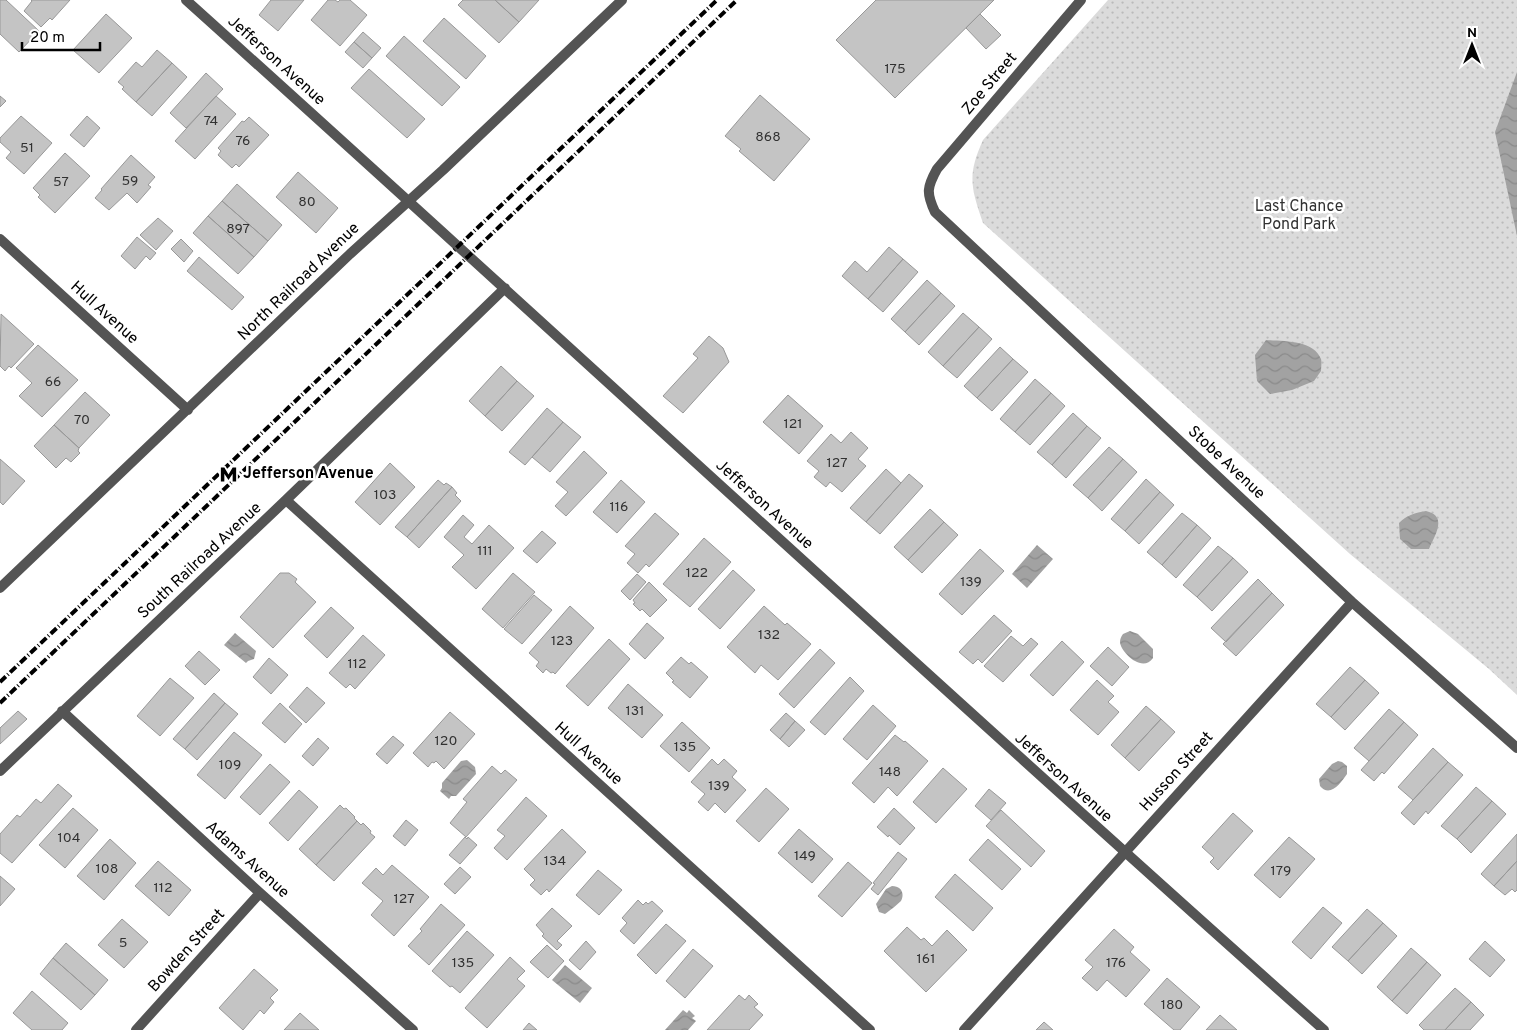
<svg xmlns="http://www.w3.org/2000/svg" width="1517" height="1030" font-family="Overpass,sans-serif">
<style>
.park{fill:url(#park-dots)}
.water{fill:url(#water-waves)}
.building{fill:#c4c4c4;stroke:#989898}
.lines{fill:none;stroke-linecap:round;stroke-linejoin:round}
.minor{stroke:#545454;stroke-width:10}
.rail{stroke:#000;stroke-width:4;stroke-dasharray:8 2.5 1 2.5;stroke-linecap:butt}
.labels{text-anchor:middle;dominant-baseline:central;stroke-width:5;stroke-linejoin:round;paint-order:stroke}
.number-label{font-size:14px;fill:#313131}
.street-label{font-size:16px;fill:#000;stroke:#fff}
.park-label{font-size:16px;fill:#323232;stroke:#fff}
.poi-label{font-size:16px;font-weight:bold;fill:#000;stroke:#fff;text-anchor:start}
</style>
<defs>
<pattern id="park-dots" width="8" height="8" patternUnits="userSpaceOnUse" patternTransform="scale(1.25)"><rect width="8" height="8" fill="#dbdbdb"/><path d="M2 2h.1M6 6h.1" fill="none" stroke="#bababa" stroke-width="1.8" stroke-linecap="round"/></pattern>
<pattern id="water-waves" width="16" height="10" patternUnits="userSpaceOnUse" patternTransform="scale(1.25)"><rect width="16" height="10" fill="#a2a2a2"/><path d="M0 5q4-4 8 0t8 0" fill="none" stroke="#8a8a8a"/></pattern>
</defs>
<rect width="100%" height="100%" fill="#fff"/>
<!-- park -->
<path class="park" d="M1108,0h409v695l-28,-26 -139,-115 -367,-331c-12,-35 -16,-48 0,-83z"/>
<!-- water -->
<path class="water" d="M1517,72v164l-22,-104z
M1266,340c17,1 48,0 55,19 1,4 0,8 0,12l-7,10 -22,9 -22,4 -13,-13 -2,-26z
M1426,511c22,5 9,24 3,38h-18l-11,-10 -1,-16c8,-8 16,-10 27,-12z
M1037,545l16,14 -26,29 -15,-14z
M1130,631l8,3 15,15v9c-11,16 -33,-7 -33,-16 0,-3 1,-5 3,-8z
M235,633l21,18 -2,8 -6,2 -2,2 -22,-18z
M467,760l8,7 1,7 -20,22h-5l-2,3 -9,-8 2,-3v-5l19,-22z
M1338,761l4,1 5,4v8c-6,9 -17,24 -27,12l-1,-7 13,-15z
M892,886c9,0 13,7 9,15 -3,3 -13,11 -16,13l-6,-2 -3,-8 10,-15z
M565,965l27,23 -12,15 -28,-23z
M683,1010l4,3 2,-3 6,6 -3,2 4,3 -8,9h-23z"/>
<!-- building -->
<path class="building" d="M0,0h6l33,31 -20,21 -19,-18z
M31,0h39l-18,20 -2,-2 -9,9 -17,-16 8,-10z
M271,0h33l-26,31 -19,-16z
M328,0h7l3,2 2,-2h10l17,15 -27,31 -29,-26z
M463,0h32l24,22 -20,21 -41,-38z
M495,0h44l-20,22z
M876,0h118l-99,98 -59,-58z
M106,14l26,24 -33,35 -26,-23z
M980,14l21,21 -15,14 -20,-21z
M444,18l42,38 -20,23 -43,-38z
M363,32l18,16 -9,10 -18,-16z
M404,36l56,51 -18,19 -56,-50z
M354,42l18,16 -9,10 -18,-16z
M157,50l15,13 -36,39 -14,-13 2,-2 -6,-5 18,-20 6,5z
M172,63l15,14 -35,39 -16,-14z
M369,69l56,50 -18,19 -56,-50z
M206,73l17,16 -37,39 -16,-15z
M760,95l50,44 -36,42 -35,-30 2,-2 -16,-13z
M0,96l6,5 -6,6z
M216,96l20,18 -41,45 -20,-18z
M21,116l31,27 -28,31 -18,-16 5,-6 -11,-10v-4z
M87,116l13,12 -16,19 -14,-12z
M249,117l20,18 -30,32 -3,-3 -4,4 -14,-13 3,-4 -3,-3 24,-27 2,1z
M65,153l25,23 -35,37 -17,-16 2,-2 -7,-7z
M131,155l24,22 -7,8 3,2 -14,16 -10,-10 -18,17 -14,-12 7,-8 -1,-1z
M298,172l40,36 -22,25 -40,-36z
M237,184l45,41 -14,16 -46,-40z
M222,201l46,40 -14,16 -46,-41z
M208,216l46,41 -16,17 -45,-41z
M158,218l15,13 -17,19 -16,-15z
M137,237l19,16 -6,7 -4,-4 -11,13 -14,-13z
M181,239l12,12 -9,11 -13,-13z
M889,247l14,12 -35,40 -26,-23 13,-15 12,11z
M199,257l45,40 -12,13 -45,-39z
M903,259l15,13 -35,40 -15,-13z
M927,280l14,13 -36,39 -14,-13z
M941,293l14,13 -36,39 -14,-13z
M963,313l16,14 -36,39 -15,-14z
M1,314l33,30 -23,24 -2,-2 -4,5 -5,-5z
M979,327l13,12 -35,39 -14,-12z
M709,336l14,12 6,14 -46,51 -20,-17 35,-38 -5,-4z
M38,345l40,35 -36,37 -23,-21 13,-13 -16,-15z
M1000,347l13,12 -36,39 -13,-12z
M1013,359l15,13 -36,39 -15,-13z
M501,366l16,15 -32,35 -16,-15z
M1035,379l16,14 -36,39 -15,-13z
M517,381l17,15 -32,35 -17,-15z
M85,392l25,23 -31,33 -25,-23z
M1051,393l14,13 -35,39 -15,-13z
M788,395l35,31 -24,28 -36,-32z
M547,408l16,14 -38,43 -16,-13z
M1073,413l14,13 -35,39 -15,-13z
M563,422l18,15 -31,35 -18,-15z
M54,425l25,23 -1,3 2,2 -9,9 -5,-4 -10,10 -22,-22z
M1087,426l14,12 -35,40 -14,-13z
M851,432l17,16 -10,11 8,7 -24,26 -12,-10 -4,5 -12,-10 5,-6 -12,-10 24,-27 10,9z
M1109,447l14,12 -35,39 -15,-13z
M584,451l23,22 -41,43 -11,-10 13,-14 -12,-10z
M0,459l25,22 -22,24 -3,-3z
M1123,459l14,13 -35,39 -14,-13z
M390,463l25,24 -35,38 -25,-23z
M886,469l15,14 -35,39 -16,-14z
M909,474l14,12 -43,48 -14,-12z
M1146,479l14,13 -35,39 -14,-12z
M438,480l6,5 2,-2 6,4 -45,50 -12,-10z
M621,480l24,22 -28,31 -24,-21z
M452,487l5,6 -2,2 6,6 -42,47 -12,-11z
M1160,492l14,13 -35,39 -14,-13z
M930,509l14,13 -36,38 -14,-13z
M655,513l24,21 -30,33 -3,-3 -8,9 -11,-10 8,-9 -10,-8z
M1182,513l15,12 -35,40 -15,-13z
M463,515l11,10 -10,12 8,7 17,-19 25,23 -38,41 -24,-22 12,-12 -20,-18z
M944,522l14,13 -36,38 -14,-13z
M1197,525l14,13 -35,40 -14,-13z
M542,531l14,12 -19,20 -14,-12z
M704,538l27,24 -41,45 -27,-23z
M1218,546l15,12 -36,39 -14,-12z
M980,549l24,22 -42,44 -23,-21z
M1233,558l15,14 -36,39 -15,-14z
M733,570l22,20 -35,39 -22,-20z
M280,573h9l8,6 -2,3 21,20 -43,46 -33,-31z
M513,573l22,19 -32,36 -21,-19z
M637,574l9,8 -16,18 -9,-9z
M1258,579l14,14 -46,49 -15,-14z
M649,582l18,18 -17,17 -8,-8 -2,2 -7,-7 2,-1 -2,-3z
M1272,593l12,12 -48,51 -13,-12z
M534,595l18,15 -30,34 -18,-15z
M570,606l24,22 -39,46 -2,-2 -2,1 -5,-4 -3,4 -7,-7 3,-4 -10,-9z
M764,606l21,19 2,-2 24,21 -33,36 -17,-15 -6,8 -28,-26z
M331,607l23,21 -27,30 -23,-22z
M994,615l18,16 -30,32 -4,-4 -5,5 -14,-12z
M647,623l17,15 -19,21 -16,-15z
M363,635l22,20 -30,34 -5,-5 -4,4 -17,-15z
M1011,636l12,10 8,-8 7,6 -35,38 -19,-16z
M609,639l21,20 -42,47 -22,-20z
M1062,641l22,21 -31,34 -23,-21z
M1108,647l21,20 -17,19 -22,-20z
M820,649l15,14 -41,45 -15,-14z
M199,651l21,19 -15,15 -20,-19z
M681,657l8,7 2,-2 17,15 -18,21 -18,-16 2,-1 -8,-8z
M269,658l19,17 -17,19 -18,-17z
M1350,667l15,13 -34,37 -15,-13z
M850,677l14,14 -39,44 -15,-13z
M170,678l24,20 -34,38 -23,-20z
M1097,680l17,16 -6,6 11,10 -21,23 -28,-25z
M1365,680l14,13 -34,37 -14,-13z
M628,684l35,31 -21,23 -34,-30z
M307,687l18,16 -19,20 -17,-16z
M214,693l11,10 -40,46 -12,-10z
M225,703l13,11 -41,46 -12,-11z
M280,703l22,21 -17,19 -23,-20z
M873,705l23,21 -29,34 -24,-21z
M1146,706l15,13 -36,39 -14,-13z
M1389,709l15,13 -35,39 -15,-13z
M18,711l9,8 -27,25v-16z
M450,712l25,22 -31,35 -8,-8 -2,2 -2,-1 -4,5 -15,-14z
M786,713l9,8 -15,18 -10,-9z
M1161,719l14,13 -36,39 -14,-13z
M795,721l10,9 -16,17 -9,-8z
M682,722l28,26 -21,24 -29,-26z
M1404,722l14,13 -34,39 -2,-2 -8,9 -13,-11z
M234,732l28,23 -37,44 -28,-24z
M895,735l9,7 1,-1 23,20 -31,35 -9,-9 -14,16 -22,-20z
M393,736l11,9 -17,19 -11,-10z
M318,738l11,10 -16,18 -11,-10z
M1433,748l15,14 -35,38 -15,-13z
M712,759l6,6 6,-6 13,12 -5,6 14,13 -21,23 -10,-10 -7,8 -10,-9 7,-8 -14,-12z
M1448,762l15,13 -35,39 -2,-3 -12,14 -13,-12z
M270,764l20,18 -30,33 -20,-18z
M492,766l9,8 4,-4 12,10 -51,57 -16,-14 17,-21 -4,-3z
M943,768l24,21 -31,34 -23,-21z
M58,784l14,12 -60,67 -12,-10v-19l17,-19 3,2 16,-18 5,4z
M1476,787l16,14 -35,38 -16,-13z
M766,788l23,21 -30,33 -23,-21z
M989,789l17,14 -15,17 -16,-14z
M299,790l19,17 -30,34 -19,-18z
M526,797l21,19 -40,44 -13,-12 11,-12 -8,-6z
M1492,801l14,13 -35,39 -14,-14z
M340,805l4,4 2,-1 9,9 -1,1 3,3 -41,44 -17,-16z
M73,808l25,22 -33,38 -26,-23z
M894,808l21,20 -15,17 -11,-10 -1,2 -11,-10z
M1001,810l44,41 -14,16 -45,-41z
M1233,813l20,18 -35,39 -8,-8 4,-4 -12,-11z
M406,820l12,10 -13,16 -12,-10z
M357,821l4,4 2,-2 8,8 -1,2 5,4 -41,44 -18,-16z
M562,829l24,23 -37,40 -2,-3 -6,6 -11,-10 5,-5 -11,-11z
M799,829l34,30 -21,24 -34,-30z
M1517,834v27l-23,25 -13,-12z
M465,837l2,2 1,-2 9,8 -17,19 -11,-9z
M1289,837l26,22 -35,39 -26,-23z
M110,839l26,24 -32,37 -27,-24z
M988,839l33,30 -19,21 -33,-30z
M898,852l9,7 -29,36 -7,-6 4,-5 -2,-1z
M158,861l33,29 -22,26 -34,-30z
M1517,861v29l-2,2 -3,-3 -7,6 -11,-9z
M848,862l24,21 -30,34 -24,-21z
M392,865l37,32 -35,39 -23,-21 12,-14 -21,-18 14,-15 7,7z
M460,867l11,10 -16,17 -11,-10z
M598,870l24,20 -23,25 -23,-20z
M955,874l38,34 -20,23 -38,-34z
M0,876l15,13 -15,17z
M638,900l5,5 3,-3 2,2 4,-3 11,10 -29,33 -14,-13 7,-8 -5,-5z
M441,904l24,21 -36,40 -21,-19 14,-15 -2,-2z
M1323,907l19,16 -31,36 -19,-17z
M552,908l20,18 -15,15 5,4 -5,5 -15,-14 2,-2 -8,-9z
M1367,909l16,14 -35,38 -16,-14z
M122,919l26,23 -24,26 -26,-23z
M1383,923l14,13 -35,38 -14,-13z
M666,924l20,17 -30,33 -19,-19z
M907,927l14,13 3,-2 8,8 15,-16 20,20 -41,42 -42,-41z
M1114,929l20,18 -4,5 20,18 -24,27 -19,-17 -10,11 -15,-13 11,-11 -8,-7z
M467,931l27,24 -34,38 -8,-7 -2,1 -18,-16z
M586,941l10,11 -16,18 -11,-10z
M1485,941l20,19 -15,17 -21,-18z
M66,943l42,37 -13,15 -42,-37z
M547,945l17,16 -16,17 -18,-16z
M1411,948l16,14 -35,39 -15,-14z
M693,949l20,17 -28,32 -19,-17z
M510,957l15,14 -8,8 8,7 -38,42 -22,-20z
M53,958l42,37 -14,15 -41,-36z
M1427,962l14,13 -34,39 -15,-13z
M254,969l24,21 -8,8 4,4 -10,12 -4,-4 -17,20 -24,-22z
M1167,978l33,29 -20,23h-6l-30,-26z
M1455,988l16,14 -26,28h-21l-5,-5z
M32,991l36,32 -6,7h-30l-19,-17z
M739,995l6,5 4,-5 9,9 -4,3 9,8 -14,15h-42z
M1471,1002l13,13 -14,15h-25z
M300,1013l19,17h-35z
M1220,1015l17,15h-31z
M1044,1022l9,8h-17z
M529,1023l8,7h-14z"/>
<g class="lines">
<!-- minor -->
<path class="minor" d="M186,0c380,342 755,690 1138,1030
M1081,0l-144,169c-10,18 -11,24 -2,43l417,390 165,146
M0,239l188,171
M286,500l584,530
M0,588l350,-334 93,-84 179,-170
M62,711l198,182 153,137
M0,771l286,-271 219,-212
M136,1030l124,-137
M964,1030l388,-428"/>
<!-- rail -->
<path class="rail" d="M0,682l717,-682
M0,703l737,-703"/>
</g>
<!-- icons -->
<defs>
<symbol id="metro-bare" viewBox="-9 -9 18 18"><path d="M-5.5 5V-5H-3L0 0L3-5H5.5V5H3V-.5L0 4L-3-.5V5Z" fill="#000" stroke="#fff" stroke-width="2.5" paint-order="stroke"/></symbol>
</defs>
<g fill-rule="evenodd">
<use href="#metro-bare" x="216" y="462" width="25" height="25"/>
</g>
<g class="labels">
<!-- number labels -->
<g class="number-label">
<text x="895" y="69">175</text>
<text x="211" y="121">74</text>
<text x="768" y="137">868</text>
<text x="243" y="141">76</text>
<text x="27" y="148">51</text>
<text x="130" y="181">59</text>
<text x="61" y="182">57</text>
<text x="307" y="202">80</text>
<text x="238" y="229">897</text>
<text x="53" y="382">66</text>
<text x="82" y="420">70</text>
<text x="793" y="424">121</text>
<text x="837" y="463">127</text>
<text x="385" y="495">103</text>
<text x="619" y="507">116</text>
<text x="485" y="551">111</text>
<text x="697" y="573">122</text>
<text x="971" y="582">139</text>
<text x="769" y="635">132</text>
<text x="562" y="641">123</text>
<text x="357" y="664">112</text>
<text x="635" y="711">131</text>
<text x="446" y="741">120</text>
<text x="685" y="747">135</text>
<text x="230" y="765">109</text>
<text x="890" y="772">148</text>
<text x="719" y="786">139</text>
<text x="69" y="838">104</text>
<text x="805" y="856">149</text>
<text x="555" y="861">134</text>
<text x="107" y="869">108</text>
<text x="1281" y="871">179</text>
<text x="163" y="888">112</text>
<text x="404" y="899">127</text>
<text x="123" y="943">5</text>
<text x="926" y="959">161</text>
<text x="463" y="963">135</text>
<text x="1116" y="963">176</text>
<text x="1172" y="1005">180</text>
</g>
<!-- street labels -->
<g class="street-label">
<text transform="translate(276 61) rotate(42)">Jefferson Avenue</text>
<text transform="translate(990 84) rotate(-50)">Zoe Street</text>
<text transform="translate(299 282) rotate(-44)">North Railroad Avenue</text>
<text transform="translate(104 313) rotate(42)">Hull Avenue</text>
<text transform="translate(1226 463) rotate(43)">Stobe Avenue</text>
<text transform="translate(764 505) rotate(42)">Jefferson Avenue</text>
<text transform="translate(200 561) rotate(-43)">South Railroad Avenue</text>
<text transform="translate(588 754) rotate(42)">Hull Avenue</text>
<text transform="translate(1177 772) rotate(-48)">Husson Street</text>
<text transform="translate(1063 778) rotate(42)">Jefferson Avenue</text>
<text transform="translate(247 860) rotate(42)">Adams Avenue</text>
<text transform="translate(187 951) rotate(-48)">Bowden Street</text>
</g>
<!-- park labels -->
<g class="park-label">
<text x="1299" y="207">Last Chance<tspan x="1299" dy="18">Pond Park</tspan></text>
</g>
<!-- poi labels -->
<g class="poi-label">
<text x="243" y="474">Jefferson Avenue</text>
</g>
</g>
<!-- north arrow -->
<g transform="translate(1472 45)" stroke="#ffffff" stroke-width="4" paint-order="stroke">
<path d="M0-4L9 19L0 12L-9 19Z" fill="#000000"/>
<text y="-8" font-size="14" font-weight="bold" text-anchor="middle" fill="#000000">N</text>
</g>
<!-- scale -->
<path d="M22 42v8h78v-8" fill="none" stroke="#000000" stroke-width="2.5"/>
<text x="30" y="42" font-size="15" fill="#000000" stroke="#ffffff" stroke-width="4" paint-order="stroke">20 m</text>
</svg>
